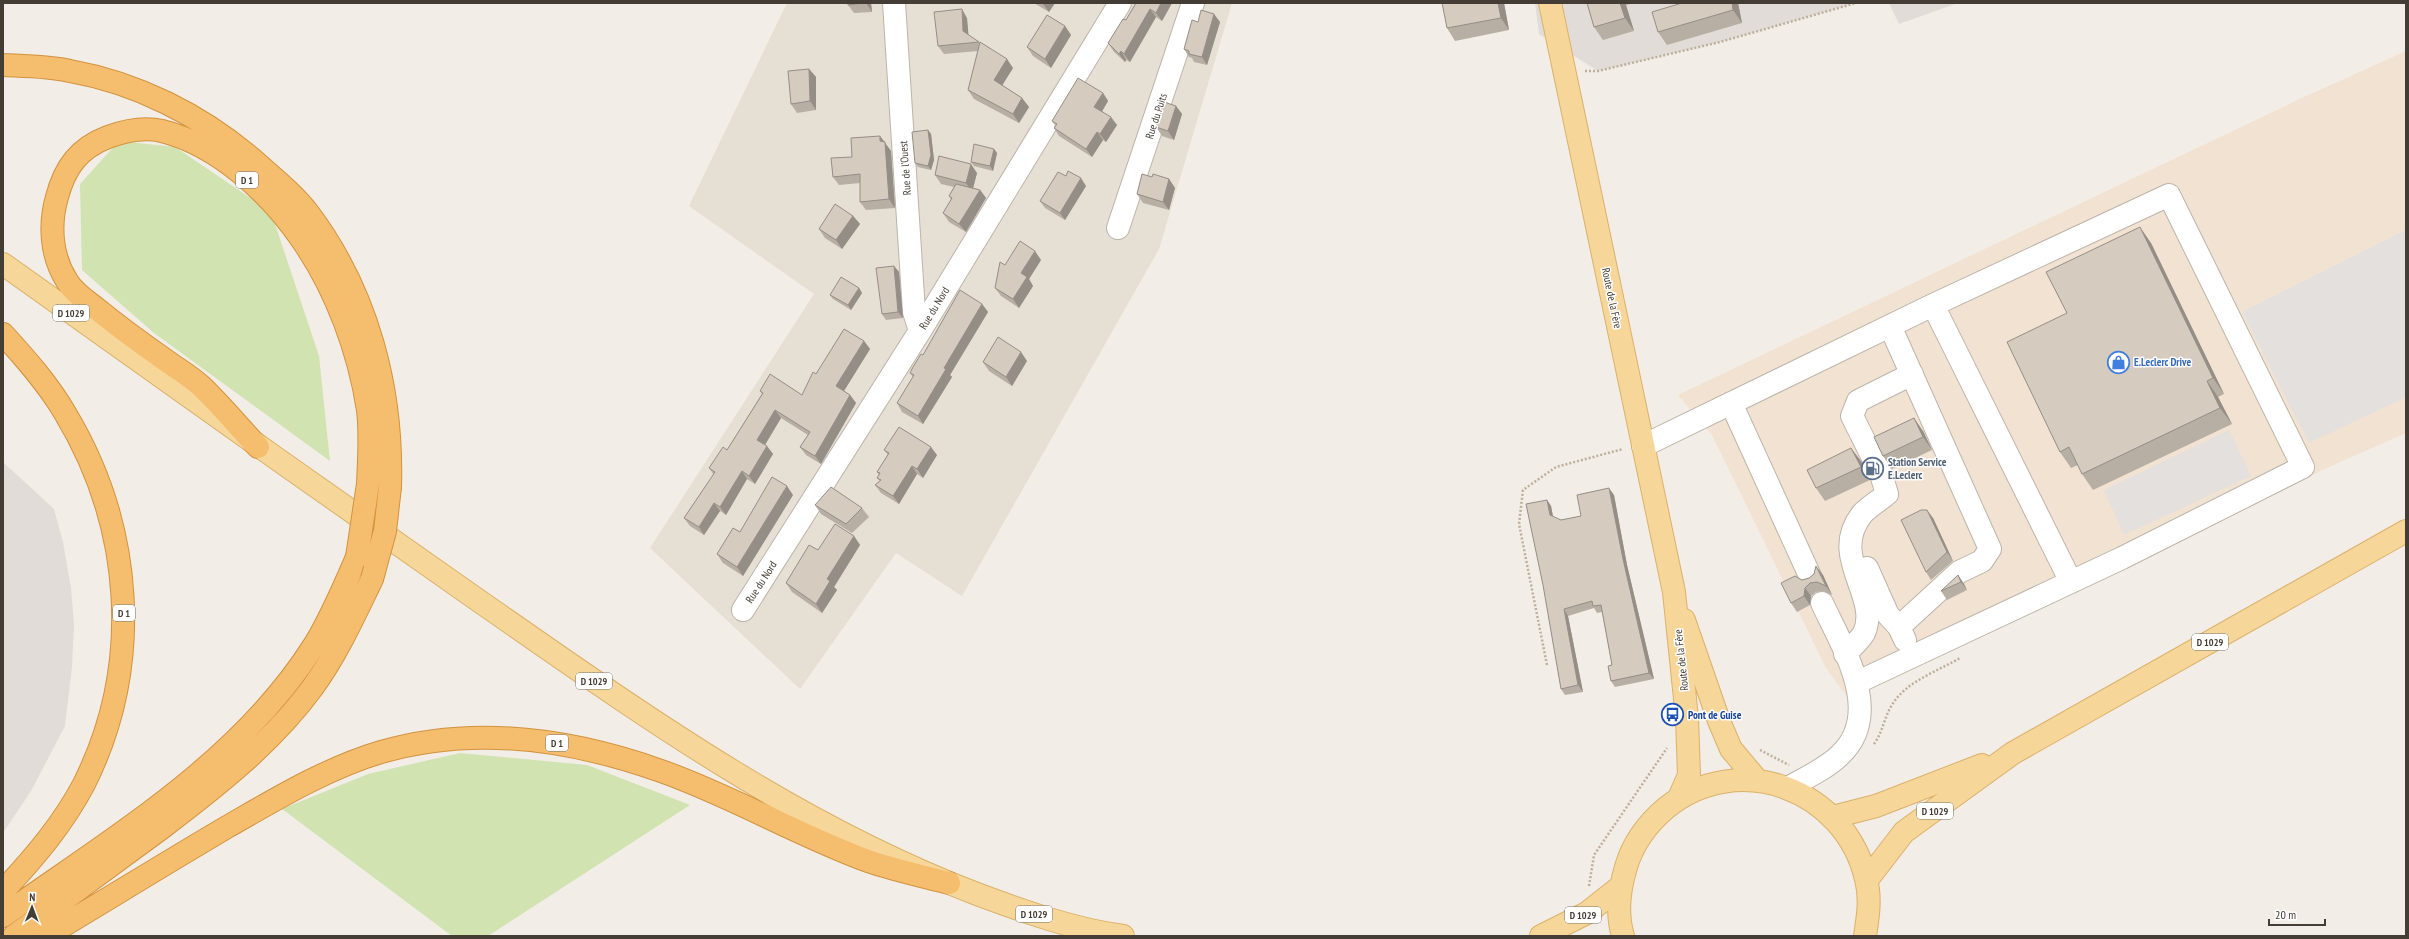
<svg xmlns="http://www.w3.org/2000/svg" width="2409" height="939" font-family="'PT Sans Narrow',sans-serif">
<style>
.residential{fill:#e5dfd4}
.commercial{fill:#f2e2d2}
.industrial{fill:#e1dcd7}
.green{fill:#d0e3b1}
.parking{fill:#e3e0dd}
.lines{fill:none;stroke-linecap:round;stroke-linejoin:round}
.minor-casing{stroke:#bcb4a9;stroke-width:24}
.major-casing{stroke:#dbb16a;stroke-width:24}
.highway-casing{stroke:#d2923f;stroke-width:24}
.path{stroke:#bdaf9b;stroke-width:2.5;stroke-dasharray:2 2;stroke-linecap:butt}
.minor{stroke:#fff;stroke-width:22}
.major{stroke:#f7d699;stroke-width:22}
.highway{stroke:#f4be6e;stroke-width:22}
.highway-bridge-casing{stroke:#d2923f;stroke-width:24;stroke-linecap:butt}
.highway-bridge{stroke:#f4be6e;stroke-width:22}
.wall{fill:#b7afa4}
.shaded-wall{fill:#958e86}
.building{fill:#d5cbbf;stroke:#958e86}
.labels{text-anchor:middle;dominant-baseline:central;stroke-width:3;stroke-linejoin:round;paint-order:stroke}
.shield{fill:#fff;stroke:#7c7772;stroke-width:1}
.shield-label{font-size:10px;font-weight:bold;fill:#443d35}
.street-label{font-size:11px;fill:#443d35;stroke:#fff}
.shop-label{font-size:11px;font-weight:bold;fill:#366cbe;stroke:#fff;text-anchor:start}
.service-label{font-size:11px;font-weight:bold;fill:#4e5e75;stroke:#fff;text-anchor:start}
.transit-label{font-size:11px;font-weight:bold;fill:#164399;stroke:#fff;text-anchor:start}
</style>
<rect width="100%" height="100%" fill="#f2ede6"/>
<!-- residential -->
<path class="residential" d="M787,3h445l-73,246 -197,347 -66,-43 -96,136 -150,-141 164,-254 -125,-88z"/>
<!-- commercial -->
<path class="commercial" d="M2406,51v382l-77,34 -481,231 -22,-30 -114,-233 -34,-40 624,-297z"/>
<!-- industrial -->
<path class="industrial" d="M1535,3h321l-136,39 -122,29 -59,-37z
M1889,3h69l-59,21z
M3,462l51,47 9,33 8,46 3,37 -2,42 -7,59 -34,65 -28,42z"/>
<!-- green -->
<path class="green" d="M119,141l56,6 96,65 48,144 11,105 -176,-128 -72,-63 -2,-86z
M460,753l127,12 103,40 -202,131h-36l-170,-127 86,-35z"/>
<!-- parking -->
<path class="parking" d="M2406,230v167l-97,46 -67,-131z
M2229,430l22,46 -127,59 -20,-45z"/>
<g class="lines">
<defs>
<path id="minor" d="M894,3l20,309 6,19
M1118,228l75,-225
M1933,305l138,277
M1890,326l100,223 -8,12 -23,11 -60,55
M1731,403l79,173
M1643,446l290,-141 236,-110 134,272 -181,91 -264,124
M1867,568l21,47 11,12 6,13
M743,610l177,-279 200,-328
M1845,654c6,-6 15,-14 19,-21 17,-37 -37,-77 -1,-120 7,-7 17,-13 24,-19l-6,-20 -29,-58 6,-15 54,-27
M1788,788c17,-10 38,-19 52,-33 45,-42 2,-109 -18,-152"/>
<path id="major" d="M1550,3l124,589 13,126 2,57 -10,23
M3,264c156,112 312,222 469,332 161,112 321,228 505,298 48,18 96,35 146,42
M1684,620l35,101 12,28 26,31
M1833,817l43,-11 106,-41
M1867,880l37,-48 109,-79 393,-222
M1541,936l46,-23 33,-26
M1623,936c-7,-23 -4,-46 3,-69 7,-24 21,-43 40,-59 72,-59 179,-19 200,71 5,19 2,38 -1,57"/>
<path id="highway" d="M3,65c22,1 46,1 67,6 67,12 130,44 181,87 20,18 42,35 58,56 59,79 84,176 81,273
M3,334c22,24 45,50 62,79 68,113 79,251 19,371 -21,40 -50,74 -81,107
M258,447c-19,-20 -37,-42 -57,-61 -11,-10 -25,-18 -37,-27 -23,-16 -45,-32 -67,-50 -10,-8 -23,-16 -30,-28 -16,-25 -18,-56 -10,-84 8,-30 22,-49 51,-60 16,-6 37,-10 54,-6 56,14 108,62 140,109 34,49 57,111 66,170 3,25 1,50 0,74
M3,916c111,-79 238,-154 312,-272 17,-28 29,-57 42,-87
M14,936c50,-36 99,-72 149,-109 54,-41 109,-84 150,-140 24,-33 41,-71 59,-108
M46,936c60,-36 120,-73 181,-109 49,-28 100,-59 154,-75 93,-27 190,-13 280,19 71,25 136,64 207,90 26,9 54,15 81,22"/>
</defs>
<!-- minor casing -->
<use href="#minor" class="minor-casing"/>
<!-- major casing -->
<use href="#major" class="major-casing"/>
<!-- highway casing -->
<use href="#highway" class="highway-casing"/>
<!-- path -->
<path class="path" d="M1585,71h13l122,-29 136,-39
M1547,665l-28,-141 4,-34 33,-23 67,-18
M1874,744c9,-12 10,-27 18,-39 13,-23 46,-34 68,-47
M1760,750l29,15
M1589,886l5,-31 73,-107"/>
<!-- minor -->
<use href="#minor" class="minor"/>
<!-- major -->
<use href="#major" class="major"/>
<!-- highway -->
<use href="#highway" class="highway"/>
<defs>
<path id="highway-bridge" d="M357,557l11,-73
M372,579l13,-48 5,-44"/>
</defs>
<!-- highway-bridge casing -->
<use href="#highway-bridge" class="highway-bridge-casing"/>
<!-- highway-bridge -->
<use href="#highway-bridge" class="highway-bridge"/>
</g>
<!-- wall -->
<path class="wall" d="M848,3h23l1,9 -18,1 -6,-8z
M1034,3h21l-6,9z
M1136,3h36l-10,18 -6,-4 -26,45 -4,-2 -1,2 -11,-10 -6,-9 18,-23z
M1504,3l5,27 -54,11 -8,-13z
M1587,3h48l-9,2 8,26 -31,9 -9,-13z
M1738,3l4,20 -75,22 -9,-13z
M967,18l1,17 11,7 34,26 -11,17 20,13 7,9 -10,16 -45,-24 -6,-9 10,-39 -34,3 -6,-8z
M1198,22h22l-13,43 -13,-3 -2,-4 -3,-1 -5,-8z
M1065,26l6,9 -20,33 -18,-12 -6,-9z
M809,69l7,8v33l-19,3 -6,-9z
M1103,93l5,8 -6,10 15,14 -11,17 -3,-2 -11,17 -33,-21 -5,-8 1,-3 -3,-4z
M1176,106l6,8 -8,26 -12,-4 -6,-9z
M928,130l3,4 3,26 -3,10 -13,-3 -3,-4z
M880,136l11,15 4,57 -29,2 -6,-8v-19l-21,2 -6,-8 19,-20z
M994,149l3,4 -4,18 -19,-5 -3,-4z
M977,173l-4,15 7,2 6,8 -20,34 -17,-10 -6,-9 8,-13 -2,-4 5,-9 -13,-3 -6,-9z
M1152,177l17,2 6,9 -6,22 -26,-7 -6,-9z
M1086,186l-21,34 -20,-12 -5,-7z
M853,216l7,8 -18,25 -17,-11 -6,-9z
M2151,243l73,151 -6,3 14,27 -139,66 -11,-16 -4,-9 -7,3 -11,-16 7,-139z
M1041,260l-12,19 4,7 -14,22 -18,-12 -6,-8 10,-23z
M894,266l5,6 4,46 -17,2 -4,-6z
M859,288l3,5 -11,17 -18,-11 -3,-4z
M982,304l6,8 -38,63 2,2 -29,47 -21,-12 -5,-9 16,-26 -3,-4 13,-18z
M864,341l6,8 -26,42 6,4 6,8 -35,61 -15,-9 -6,-8 8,-12 -27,-17 -16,27 8,9 -18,30 -8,-5 -21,36 -6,-4 -16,24 -14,-9 -6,-8 30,-43 -5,-7 18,-18 35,-56 -2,-3 42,4 14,-21z
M1027,361l-15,25 -23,-15 -6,-9z
M1923,431l9,19 -40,19 -9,-13z
M884,450l53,5 -14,23 -6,-4 -18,30 -18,-11 -6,-8 5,-4 -3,-3 2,-3 -2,-3 11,-17z
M1861,461l9,19 -45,21 -9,-13z
M793,495l-50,81 -20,-13 -6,-9 23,-22z
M1614,495l13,70 27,114 -39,8 -4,-6 1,-16 -10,-53 -5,1 -3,-5 -26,8 15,76 -18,3 -4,-6 -14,-189 4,6 2,11 8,3 20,-4z
M815,505l47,3 7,9 -17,16 -31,-19z
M1933,518l20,43 -22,19 -5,-8z
M854,536l6,9 -26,42 3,3 -15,23 -30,-21 -6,-9 32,-33z
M1816,566l7,9 9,20 -9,-4 -7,1 -5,4 -1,9 -13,7 -6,-9 11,-23 7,-2 5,-4z
M1958,575l6,9 3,6 -20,10 -6,-9z"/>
<!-- shaded-wall -->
<path class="shaded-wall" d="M866,3h5l1,9z
M1044,3h11l-6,9 -6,-8z
M1161,3h11l-10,18 -6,-8z
M1498,3h6l5,27 -8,-12z
M1620,3h5l1,2 8,26 -9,-13z
M1732,3h6l4,20 -9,-13z
M962,9l5,9 2,22 -6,-9z
M1150,9l6,8 -26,45 -6,-8z
M1214,14l6,8 -13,43 -5,-8z
M1065,26l6,9 -20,33 -6,-9z
M1121,51l5,9 -1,2 -6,-8z
M1007,59l6,9 -13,21 -6,-9z
M809,69l7,8v33l-6,-9z
M1103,93l5,8 -8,14 -6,-8z
M1022,98l7,9 -10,16 -6,-9z
M1176,106l6,8 -8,26 -6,-9z
M1111,117l6,8 -11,17 -6,-8z
M928,130l3,4 3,26 -3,10 -3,-4z
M1097,132l6,8 -11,17 -6,-8z
M880,136l11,15 4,57 -6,-9z
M994,149l3,4 -4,18 -3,-5z
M971,164l6,9 -5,19 -6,-9z
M1081,178l5,8 -21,34 -5,-7z
M1169,179l6,9 -6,22 -6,-8z
M980,190l6,8 -20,34 -7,-8z
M853,216l7,8 -18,25 -6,-9z
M2140,227l11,16 73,151 -11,-16z
M1035,251l6,9 -12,19 4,7 -14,22 -6,-9 8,-26z
M894,266l5,6 4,46 -5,-6z
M859,288l3,5 -11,17 -3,-5z
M982,304l6,8 -38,63 2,2 -29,47 -5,-8 26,-48z
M864,341l6,8 -28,45 -6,-8z
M1021,352l6,9 -15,25 -6,-9z
M2207,381l11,16 14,27 -12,-16z
M850,395l6,8 -35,61 -6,-8z
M775,410l6,8 -18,30 -6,-8z
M1914,418l9,13 9,19 -9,-13z
M767,446l6,8 -18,30 -6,-8z
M931,447l6,8 -14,23 -6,-9z
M1851,448l10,13 9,19 -9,-13z
M912,466l5,8 -18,30 -6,-8z
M742,471l5,8 -21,36 -6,-8z
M787,486l6,9 -50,81 -6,-9z
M1609,488l5,7 13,70 27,114 -5,-6 -26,-114z
M1547,500l4,6 3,16 -4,-7z
M714,503l6,8 -16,24 -5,-8z
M1927,510l6,8 20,43 -6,-9z
M854,536l6,9 -26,42 3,3 -15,23 -6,-9 11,-25z
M1816,566l7,9 9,20 -6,-9z
M1958,575l6,9 3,6 -6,-8z
M1805,588l6,8 -1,9 -6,-9z
M1564,609l4,7 15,76 -5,-7z"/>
<!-- building -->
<path class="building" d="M848,3h15l-15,2z
M1136,3h25l-5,10 -6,-4 -26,45 -3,-3 -2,3 -11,-11 15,-24 3,1z
M1442,3h56l3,15 -54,10z
M1587,3h33l5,15 -31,9z
M1682,3h50l1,7 -75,22 -6,-20z
M962,9l1,22 16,11 -41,4 -4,-34z
M1201,10l13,4 -12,43 -13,-3v-3l-5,-2 8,-29 6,2z
M1047,15l18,11 -20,33 -18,-12z
M980,42l27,17 -13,21 28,18 -9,16 -45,-24z
M809,69l1,32 -19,3 -3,-33z
M1078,78l25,15 -9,14 17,10 -11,17 -3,-2 -11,17 -32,-21 3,-4 -5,-3z
M1164,102l12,4 -8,25 -12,-4z
M928,130l3,25 -3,11 -13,-3 -3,-31z
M880,136v5l5,1 4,57 -29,3v-28l-27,3 -2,-19 21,-1 -1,-19z
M974,144l20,5 -4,17 -19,-4z
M939,156l32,8 -5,19 -31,-8z
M1068,171l13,7 -21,35 -20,-12 18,-29 8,4z
M1142,174l10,3 1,-3 16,5 -6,23 -26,-8z
M956,184l24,6 -21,34 -16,-11 9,-15 -3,-2z
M835,204l18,12 -17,24 -17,-11z
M2140,227l73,151 -6,3 13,27 -138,66 -13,-27 -9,5 -53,-110 60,-29 -21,-41z
M1020,241l15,10 -14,22 6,4 -14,22 -18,-11 5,-26 5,3z
M894,266l4,46 -16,2 -6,-46z
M841,277l18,11 -11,17 -18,-10z
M960,290l22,14 -38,64 2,1 -28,47 -21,-13 17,-28 -4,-2 3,-6 8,-13 2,1z
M844,329l20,12 -28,45 14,9 -35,61 -15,-9 10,-15 -35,-22 -18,30 10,6 -18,30 -7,-5 -22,36 -6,-4 -15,24 -15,-9 31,-46 -6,-4 14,-21 4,3 36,-57 -3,-2 10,-17 32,21 11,-23 3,2z
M998,337l23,15 -15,25 -23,-15z
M1914,418l9,19 -40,19 -9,-19z
M899,427l32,20 -14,22 -5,-3 -19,30 -18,-11 6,-5 -4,-2 3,-5 -3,-1 12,-19 -5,-3z
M1851,448l10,19 -45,21 -9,-18z
M772,477l15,9 -50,81 -20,-13 16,-26 7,4z
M831,487l31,21 -16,16 -31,-19z
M1609,488l14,71 26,114 -38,8 -3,-15 4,-1 -11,-60 -8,1 -1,-5 -28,8 14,76 -17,4 -18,-104 -17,-81 21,-4 3,15 11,5 20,-4 -4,-21z
M1921,510h6l20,42 -21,20 -25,-52z
M835,524l19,12 -27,43 3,2 -14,23 -30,-21 23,-38 9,5z
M1816,566l10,20 -9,-4 -7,1 -5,5 -1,8 -13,7 -10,-20 14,-7 7,4 7,-2 5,-4z
M1958,575l3,7 -20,9z"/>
<!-- icons -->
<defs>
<symbol id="shop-ring" viewBox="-11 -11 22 22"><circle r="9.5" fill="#fff" stroke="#3f7fe0" stroke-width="1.5"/><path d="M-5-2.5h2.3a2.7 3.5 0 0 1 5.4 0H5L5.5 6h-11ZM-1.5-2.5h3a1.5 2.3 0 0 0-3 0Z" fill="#3f7fe0"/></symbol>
<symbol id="fuel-ring" viewBox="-11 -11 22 22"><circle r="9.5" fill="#fff" stroke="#5c6f8a" stroke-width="1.5"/><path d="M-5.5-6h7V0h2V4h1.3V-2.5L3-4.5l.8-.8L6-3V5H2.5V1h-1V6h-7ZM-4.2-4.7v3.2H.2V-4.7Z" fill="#5c6f8a"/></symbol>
<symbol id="bus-ring" viewBox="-11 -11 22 22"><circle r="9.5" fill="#fff" stroke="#1a4fb4" stroke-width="1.5"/><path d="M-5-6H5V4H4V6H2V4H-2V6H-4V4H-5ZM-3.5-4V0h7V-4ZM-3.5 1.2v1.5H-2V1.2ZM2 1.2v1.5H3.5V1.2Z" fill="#1a4fb4"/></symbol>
</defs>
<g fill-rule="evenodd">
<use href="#shop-ring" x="2106" y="350" width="25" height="25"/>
<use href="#fuel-ring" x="1860" y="456" width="25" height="25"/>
<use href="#bus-ring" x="1660" y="702" width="25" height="25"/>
</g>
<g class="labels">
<!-- shield labels -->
<g class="shield">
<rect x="236" y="172" width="22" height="16" rx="3"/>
<rect x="53" y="305" width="36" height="16" rx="3"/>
<rect x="113" y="605" width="22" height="16" rx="3"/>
<rect x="2192" y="634" width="36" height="16" rx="3"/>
<rect x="576" y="673" width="36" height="16" rx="3"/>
<rect x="546" y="735" width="22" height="16" rx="3"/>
<rect x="1917" y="803" width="36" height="16" rx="3"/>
<rect x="1016" y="906" width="36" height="16" rx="3"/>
<rect x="1565" y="907" width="36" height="16" rx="3"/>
</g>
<g class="shield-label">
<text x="247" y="180">D 1</text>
<text x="71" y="313">D 1029</text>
<text x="124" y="613">D 1</text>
<text x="2210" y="642">D 1029</text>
<text x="594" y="681">D 1029</text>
<text x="557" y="743">D 1</text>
<text x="1935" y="811">D 1029</text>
<text x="1034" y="914">D 1029</text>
<text x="1583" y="915">D 1029</text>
</g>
<!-- street labels -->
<g class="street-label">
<text transform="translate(1156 116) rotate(-72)">Rue du Puits</text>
<text transform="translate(905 168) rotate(-94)">Rue de l'Ouest</text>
<text transform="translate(1612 298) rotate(78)">Route de la Fère</text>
<text transform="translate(934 308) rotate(-59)">Rue du Nord</text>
<text transform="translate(761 582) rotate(-57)">Rue du Nord</text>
<text transform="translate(1681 660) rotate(-96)">Route de la Fère</text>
</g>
<!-- shop labels -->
<g class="shop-label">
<text x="2134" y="362">E.Leclerc Drive</text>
</g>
<!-- service labels -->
<g class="service-label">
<text x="1888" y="462">Station Service<tspan x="1888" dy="13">E.Leclerc</tspan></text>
</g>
<!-- transit labels -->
<g class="transit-label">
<text x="1688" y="715">Pont de Guise</text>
</g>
</g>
<!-- border -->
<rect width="2409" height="939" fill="none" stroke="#443d35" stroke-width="8"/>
<!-- north arrow -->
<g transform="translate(32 907) rotate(1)" stroke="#ffffff" stroke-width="3" paint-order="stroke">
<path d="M0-3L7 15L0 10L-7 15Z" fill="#443d35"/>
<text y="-6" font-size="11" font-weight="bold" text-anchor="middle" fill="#443d35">N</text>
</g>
<!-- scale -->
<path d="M2269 919v6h56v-6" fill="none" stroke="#443d35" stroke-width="2"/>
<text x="2275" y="919" font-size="12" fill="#443d35" stroke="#ffffff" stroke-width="3" paint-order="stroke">20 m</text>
</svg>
